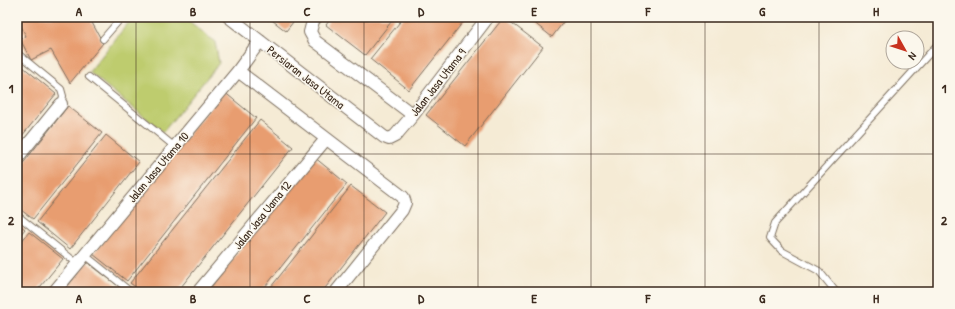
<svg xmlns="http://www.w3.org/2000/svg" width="955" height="309" font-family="'Patrick Hand',sans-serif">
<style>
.green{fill:#becc6e;stroke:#7c7b46}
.building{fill:#e89d6f}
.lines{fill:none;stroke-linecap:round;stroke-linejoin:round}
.service-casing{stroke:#7c6e5e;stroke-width:8}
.minor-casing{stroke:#7c6e5e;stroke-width:14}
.service{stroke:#fff;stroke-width:6}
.minor{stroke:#fff;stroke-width:12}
.grid{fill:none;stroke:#3b2a1e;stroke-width:1;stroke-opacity:0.55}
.labels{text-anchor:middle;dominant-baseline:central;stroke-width:3;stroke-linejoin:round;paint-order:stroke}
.street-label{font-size:12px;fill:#3b2a1e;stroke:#fbf7ec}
.neatline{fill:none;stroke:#3b2a1e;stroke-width:1.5}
.grid-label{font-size:13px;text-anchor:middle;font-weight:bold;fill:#3b2a1e}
</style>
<rect width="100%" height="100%" fill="#fbf7ec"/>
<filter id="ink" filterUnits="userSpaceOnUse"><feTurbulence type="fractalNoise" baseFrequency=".025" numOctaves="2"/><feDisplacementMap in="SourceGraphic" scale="8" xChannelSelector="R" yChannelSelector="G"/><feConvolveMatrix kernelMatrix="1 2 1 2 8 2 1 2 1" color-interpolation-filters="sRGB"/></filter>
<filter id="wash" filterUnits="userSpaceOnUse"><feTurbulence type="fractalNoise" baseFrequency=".012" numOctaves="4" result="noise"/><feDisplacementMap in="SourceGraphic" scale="16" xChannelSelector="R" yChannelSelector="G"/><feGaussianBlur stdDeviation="0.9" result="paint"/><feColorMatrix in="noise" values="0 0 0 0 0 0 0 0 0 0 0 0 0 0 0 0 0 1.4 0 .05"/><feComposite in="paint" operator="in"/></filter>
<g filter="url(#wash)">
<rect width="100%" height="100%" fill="#f5ebd5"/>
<!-- green -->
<path class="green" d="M133,17h51l31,25 4,21 -56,69 -74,-60z"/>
<g id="blocks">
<!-- building -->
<path class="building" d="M23,17h66l14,26 -33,40 -19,-33 -20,10 -11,-21 6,-3 -7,-14z
M268,17h29l-11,14z
M332,17h63l-30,38 -39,-30z
M404,17h63l-58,73 -39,-31z
M504,17l39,30 -78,99 -39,-31z
M527,17h40l-15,20z
M22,66l34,28 -39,48v-70z
M223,91l33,27 -129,163 -34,-27z
M68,106l34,27 -69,86 -16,-12v-36z
M260,120l33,27 -116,145h-35l-12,-9z
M106,135l33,27 -69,87 -33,-27z
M314,157l33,27 -86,108h-54z
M351,186l34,26 -63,80h-55z
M17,223l8,6 -8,10z
M29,232l34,27 -27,33h-19v-45z
M87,262l34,26 -3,4h-55z"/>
</g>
</g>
<g filter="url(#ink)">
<use href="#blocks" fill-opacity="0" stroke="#7c6e5e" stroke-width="1"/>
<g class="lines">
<defs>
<path id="service" d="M103,39l19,-22
M17,53l44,36 2,7 -2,8
M89,77l86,70
M17,215l61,49
M85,255l46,37
M836,292l-17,-21 -37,-20 -12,-13 5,-15 163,-179"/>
<path id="minor" d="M229,17l155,120 5,2 6,-3 18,-21 75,-98
M316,17l-3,4 -3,11 5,9 98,74
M238,71l165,126 2,6 -3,7 -66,82
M17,158l44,-54
M54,292l184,-221 22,-30
M198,292l128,-153"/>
</defs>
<!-- service casing -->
<use href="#service" class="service-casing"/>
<!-- minor casing -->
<use href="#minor" class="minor-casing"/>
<!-- service -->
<use href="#service" class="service"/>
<!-- minor -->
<use href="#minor" class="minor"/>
</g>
</g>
<!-- grid -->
<path class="grid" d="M136,17v275M250,17v275M364,17v275M478,17v275M591,17v275M705,17v275M819,17v275M17,154h921"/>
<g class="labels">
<!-- street labels -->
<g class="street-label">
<text transform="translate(306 77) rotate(38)">Persiaran Jasa Utama</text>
<text transform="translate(438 82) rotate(-52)">Jalan Jasa Utama 9</text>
<text transform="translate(158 167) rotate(-50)">Jalan Jasa Utama 10</text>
<text transform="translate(262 215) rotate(-51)">Jalan Jasa Uama 12</text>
</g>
</g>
<!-- margin -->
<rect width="955" height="309" fill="none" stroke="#fbf7ec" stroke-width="44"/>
<!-- north arrow -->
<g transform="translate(905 50) rotate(129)"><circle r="19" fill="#fbf7ec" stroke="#aea59a"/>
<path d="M0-3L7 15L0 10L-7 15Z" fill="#c8321e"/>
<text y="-6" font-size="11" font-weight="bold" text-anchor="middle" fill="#3b2a1e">N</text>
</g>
<rect x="22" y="22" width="911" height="265" class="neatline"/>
<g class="grid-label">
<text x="79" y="16">A</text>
<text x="193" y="16">B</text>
<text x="307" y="16">C</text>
<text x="421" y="16">D</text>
<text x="534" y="16">E</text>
<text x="648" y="16">F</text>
<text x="762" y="16">G</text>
<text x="876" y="16">H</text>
<text x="11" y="93">1</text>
<text x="944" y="93">1</text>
<text x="11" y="225">2</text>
<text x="944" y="225">2</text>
<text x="79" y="303">A</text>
<text x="193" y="303">B</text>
<text x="307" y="303">C</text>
<text x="421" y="303">D</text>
<text x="534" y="303">E</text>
<text x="648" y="303">F</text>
<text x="762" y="303">G</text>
<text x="876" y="303">H</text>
</g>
</svg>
